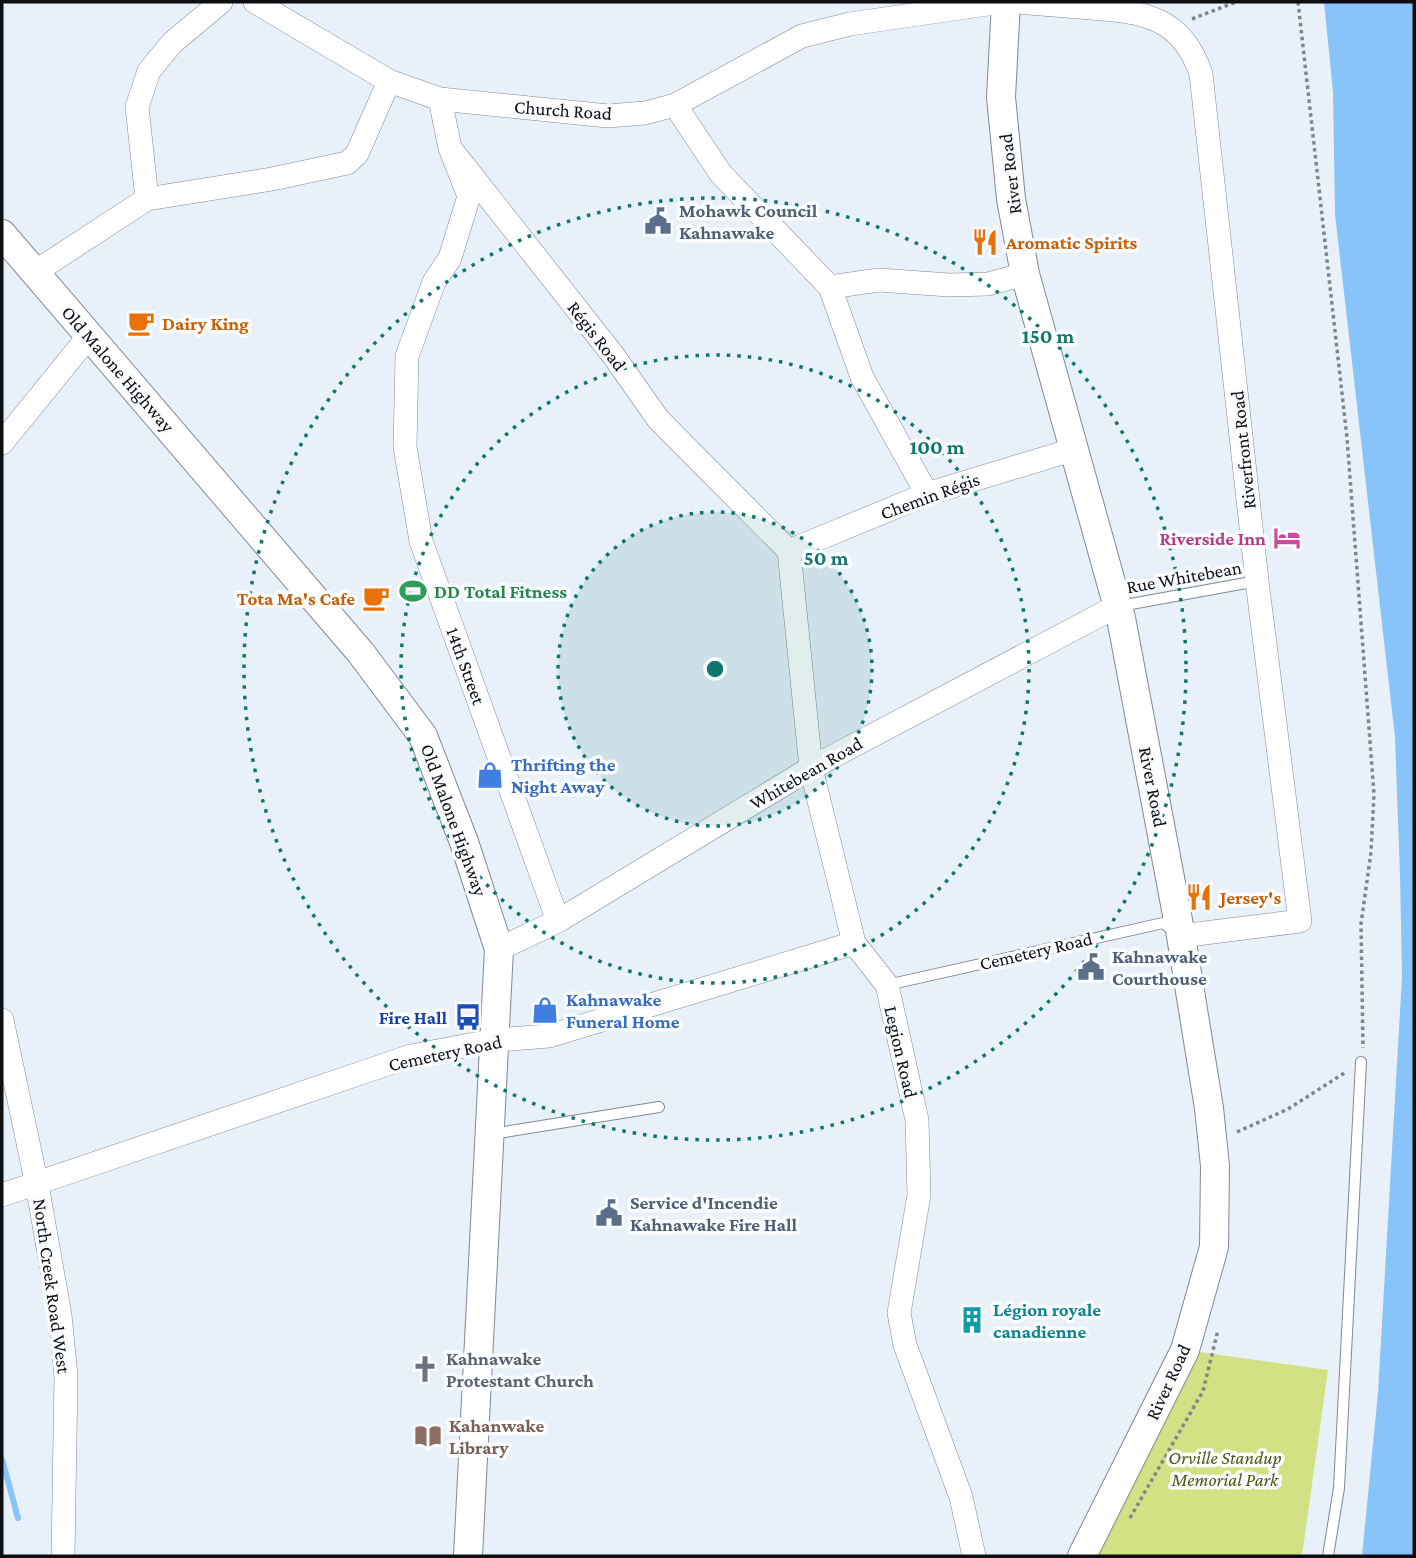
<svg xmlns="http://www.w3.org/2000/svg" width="1416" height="1558" font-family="'Crimson Pro',serif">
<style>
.green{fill:#d2e184}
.water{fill:#88c4f9}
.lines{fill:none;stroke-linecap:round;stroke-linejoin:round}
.stream{stroke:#88c4f9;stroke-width:6}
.service-casing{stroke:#828992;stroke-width:12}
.minor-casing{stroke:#828992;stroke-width:24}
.tertiary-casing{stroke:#828992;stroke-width:30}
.path{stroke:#80858c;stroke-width:3.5;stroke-dasharray:3.5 3.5;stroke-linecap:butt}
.service{stroke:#fff;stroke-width:10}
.minor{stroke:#fff;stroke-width:23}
.tertiary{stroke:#fff;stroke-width:28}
.ring{fill:none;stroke:#0f766e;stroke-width:3.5;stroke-dasharray:3.5 7}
.labels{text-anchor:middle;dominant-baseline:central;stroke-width:7;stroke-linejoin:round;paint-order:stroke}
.street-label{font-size:19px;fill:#0c0e12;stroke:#fbfcfe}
.service-label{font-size:19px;font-weight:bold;fill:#4e5e75;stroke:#fbfcfe;text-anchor:start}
.food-label{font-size:19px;font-weight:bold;fill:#c56008;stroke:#fbfcfe;text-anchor:start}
.hotel-label{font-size:19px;font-weight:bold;fill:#b23c85;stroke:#fbfcfe;text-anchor:end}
.leisure-label{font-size:19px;font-weight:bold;fill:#27864d;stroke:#fbfcfe;text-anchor:start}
.shop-label{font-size:19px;font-weight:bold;fill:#366cbe;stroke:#fbfcfe;text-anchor:start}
.transit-label{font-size:19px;font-weight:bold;fill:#164399;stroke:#fbfcfe;text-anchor:end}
.culture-label{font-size:19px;font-weight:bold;fill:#0d838f;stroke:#fbfcfe;text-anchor:start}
.worship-label{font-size:19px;font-weight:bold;fill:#5b616d;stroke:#fbfcfe;text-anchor:start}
.education-label{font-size:19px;font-weight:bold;fill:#785e54;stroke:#fbfcfe;text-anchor:start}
.park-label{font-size:19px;font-style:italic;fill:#505913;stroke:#fbfcfe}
.centre{fill:#0f766e;stroke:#fbfcfe;stroke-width:3.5}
.ring-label{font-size:21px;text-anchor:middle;font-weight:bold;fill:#0f766e;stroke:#fbfcfe;stroke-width:7;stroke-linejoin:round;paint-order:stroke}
</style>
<rect width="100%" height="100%" fill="#e8f0fa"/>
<!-- green -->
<path class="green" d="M1185,1350l143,20 -26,186h-219z"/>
<!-- water -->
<path class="water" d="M1324,2h90v1554h-52l16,-163 24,-416 -2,-102 -5,-138 -60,-523 -2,-122z"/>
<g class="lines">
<!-- stream -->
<path class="stream" d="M2,1459l16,59"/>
<defs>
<path id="service" d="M1120,606l137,-25
M887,985l276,-62 12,9
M492,1134l167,-27
M1328,1556l11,-68 22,-426"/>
<path id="minor" d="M255,2l134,79 51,18 168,17 37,-3 30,-8 127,-69 48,-12 151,-22
M1015,2c25,2 50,4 76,6 53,4 91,9 110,66l56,507 43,340 -119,15
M440,99l10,49 163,207 45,64 131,132
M675,105l46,69 109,113 32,90 65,117
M450,148l19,48 -19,62 -16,24 -27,74 -2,91 16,94 137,380
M147,199l-10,-92 12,-36 23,-28 49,-41
M35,272l112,-73 125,-20 75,-16 10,-9 32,-73
M830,287l49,-7 70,5 39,-1 37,-10
M2,443l87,-107
M789,551l22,217 43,175 33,42 30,135 2,75 -20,118 6,32 56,152 13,59
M789,551l138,-57 148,-45
M499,949l59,-28 253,-153 306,-162
M2,1020l35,165 23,130 6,61 -3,180
M2,1195l409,-139 85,-16 53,-4 305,-93"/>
<path id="tertiary" d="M1006,2l-5,95 10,102 14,75 96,344 60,318 28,172 6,58 -1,81 -29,103 -103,206
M2,234l359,419 62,83 41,106 35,107 -31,607"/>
</defs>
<!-- service casing -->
<use href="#service" class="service-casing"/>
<!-- minor casing -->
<use href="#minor" class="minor-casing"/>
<!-- tertiary casing -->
<use href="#tertiary" class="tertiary-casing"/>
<!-- path -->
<path class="path" d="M1298,2l49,436 27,356 -3,58 -10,72 2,124
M1192,19l44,-17
M1237,1132l51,-23 58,-37
M1130,1518l73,-127 15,-61"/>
<!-- service -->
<use href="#service" class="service"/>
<!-- minor -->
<use href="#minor" class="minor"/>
<!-- tertiary -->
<use href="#tertiary" class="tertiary"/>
</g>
<!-- distance rings -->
<circle cx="715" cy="669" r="157" fill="#0f766e" fill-opacity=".12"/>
<g class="ring">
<circle cx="715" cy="669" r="157"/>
<circle cx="715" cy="669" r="314"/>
<circle cx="715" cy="669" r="471"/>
</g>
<!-- icons -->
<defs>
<symbol id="civic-bare" viewBox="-9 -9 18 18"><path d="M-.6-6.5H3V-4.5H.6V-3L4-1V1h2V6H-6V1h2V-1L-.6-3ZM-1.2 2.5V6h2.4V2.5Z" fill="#5c6f8a" stroke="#fbfcfe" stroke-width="2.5" paint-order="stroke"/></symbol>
<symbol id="restaurant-bare" viewBox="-9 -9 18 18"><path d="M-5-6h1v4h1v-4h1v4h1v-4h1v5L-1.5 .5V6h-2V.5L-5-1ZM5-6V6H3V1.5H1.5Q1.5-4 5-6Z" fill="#e8710a" stroke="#fbfcfe" stroke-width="2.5" paint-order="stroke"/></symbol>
<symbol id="cafe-bare" viewBox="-9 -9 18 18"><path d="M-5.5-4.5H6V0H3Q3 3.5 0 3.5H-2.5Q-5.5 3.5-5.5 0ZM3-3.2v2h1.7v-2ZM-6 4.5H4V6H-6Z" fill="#e8710a" stroke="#fbfcfe" stroke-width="2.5" paint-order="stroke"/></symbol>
<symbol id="hotel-bare" viewBox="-9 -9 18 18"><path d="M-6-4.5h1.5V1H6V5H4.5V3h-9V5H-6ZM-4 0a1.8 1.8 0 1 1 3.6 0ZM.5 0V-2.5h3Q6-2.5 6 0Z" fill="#d1479c" stroke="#fbfcfe" stroke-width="2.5" paint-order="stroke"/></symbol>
<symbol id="stadium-bare" viewBox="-9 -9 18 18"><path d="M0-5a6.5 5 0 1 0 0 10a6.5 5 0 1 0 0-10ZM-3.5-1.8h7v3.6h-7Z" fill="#2e9e5b" stroke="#fbfcfe" stroke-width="2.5" paint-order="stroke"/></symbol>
<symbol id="shop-bare" viewBox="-9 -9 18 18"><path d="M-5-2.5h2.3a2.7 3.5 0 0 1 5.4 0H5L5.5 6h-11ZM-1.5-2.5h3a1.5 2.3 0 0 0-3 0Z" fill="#3f7fe0" stroke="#fbfcfe" stroke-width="2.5" paint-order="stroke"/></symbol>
<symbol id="bus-bare" viewBox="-9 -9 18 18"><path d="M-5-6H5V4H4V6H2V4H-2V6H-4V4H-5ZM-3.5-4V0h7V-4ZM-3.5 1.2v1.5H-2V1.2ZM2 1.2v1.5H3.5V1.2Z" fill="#1a4fb4" stroke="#fbfcfe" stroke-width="2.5" paint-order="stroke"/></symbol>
<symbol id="building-bare" viewBox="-9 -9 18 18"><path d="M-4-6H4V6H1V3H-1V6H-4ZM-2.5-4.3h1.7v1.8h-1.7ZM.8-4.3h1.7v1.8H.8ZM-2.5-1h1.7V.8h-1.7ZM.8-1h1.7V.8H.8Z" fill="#0f9aa8" stroke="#fbfcfe" stroke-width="2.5" paint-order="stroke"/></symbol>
<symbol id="church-bare" viewBox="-9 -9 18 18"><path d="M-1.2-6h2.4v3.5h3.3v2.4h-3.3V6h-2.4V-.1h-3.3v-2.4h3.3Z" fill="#6b7280" stroke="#fbfcfe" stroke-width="2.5" paint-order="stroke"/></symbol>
<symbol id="library-bare" viewBox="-9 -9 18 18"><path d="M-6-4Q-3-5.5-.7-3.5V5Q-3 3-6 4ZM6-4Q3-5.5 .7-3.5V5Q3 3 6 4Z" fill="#8d6e63" stroke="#fbfcfe" stroke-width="2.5" paint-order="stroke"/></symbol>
</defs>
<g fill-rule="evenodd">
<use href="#civic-bare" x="639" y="202" width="38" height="38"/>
<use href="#restaurant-bare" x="966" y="223" width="38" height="38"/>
<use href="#cafe-bare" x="122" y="304" width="38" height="38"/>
<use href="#hotel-bare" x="1268" y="519" width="38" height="38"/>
<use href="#stadium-bare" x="394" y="572" width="38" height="38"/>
<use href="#cafe-bare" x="357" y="579" width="38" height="38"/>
<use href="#shop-bare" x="471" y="756" width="38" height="38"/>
<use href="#restaurant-bare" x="1180" y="878" width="38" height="38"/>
<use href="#civic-bare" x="1072" y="948" width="38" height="38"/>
<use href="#shop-bare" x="526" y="991" width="38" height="38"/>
<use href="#bus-bare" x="449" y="998" width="38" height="38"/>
<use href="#civic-bare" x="590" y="1194" width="38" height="38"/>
<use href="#building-bare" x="953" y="1301" width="38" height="38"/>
<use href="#church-bare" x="406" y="1350" width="38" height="38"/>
<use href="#library-bare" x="409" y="1417" width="38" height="38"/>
</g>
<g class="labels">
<!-- street labels -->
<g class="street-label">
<text transform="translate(563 110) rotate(4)">Church Road</text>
<text transform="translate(1010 174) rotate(-97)">River Road</text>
<text transform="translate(597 336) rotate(52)">Régis Road</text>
<text transform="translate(118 369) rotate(49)">Old Malone Highway</text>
<text transform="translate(1243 450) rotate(-96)">Riverfront Road</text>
<text transform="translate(930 496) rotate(-20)">Chemin Régis</text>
<text transform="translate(1184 577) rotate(-10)">Rue Whitebean</text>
<text transform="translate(466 666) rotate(70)">14th Street</text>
<text transform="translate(806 773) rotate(-30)">Whitebean Road</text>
<text transform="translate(1153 787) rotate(79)">River Road</text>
<text transform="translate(454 820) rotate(70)">Old Malone Highway</text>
<text transform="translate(1036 951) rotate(-13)">Cemetery Road</text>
<text transform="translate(901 1052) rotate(77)">Legion Road</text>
<text transform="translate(445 1053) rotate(-12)">Cemetery Road</text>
<text transform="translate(52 1286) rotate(82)">North Creek Road West</text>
<text transform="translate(1168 1382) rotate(-65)">River Road</text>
</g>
<!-- service labels -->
<g class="service-label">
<text x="679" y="210">Mohawk Council<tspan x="679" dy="22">Kahnawake</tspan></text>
<text x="1112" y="956">Kahnawake<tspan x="1112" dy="22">Courthouse</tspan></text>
<text x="630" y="1202">Service d'Incendie<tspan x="630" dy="22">Kahnawake Fire Hall</tspan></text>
</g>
<!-- food labels -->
<g class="food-label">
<text x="1006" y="242">Aromatic Spirits</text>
<text x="162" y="323">Dairy King</text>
<text x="355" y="598" text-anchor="end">Tota Ma's Cafe</text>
<text x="1220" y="897">Jersey's</text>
</g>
<!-- hotel labels -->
<g class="hotel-label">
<text x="1266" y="538">Riverside Inn</text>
</g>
<!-- leisure labels -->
<g class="leisure-label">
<text x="434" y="591">DD Total Fitness</text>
</g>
<!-- shop labels -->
<g class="shop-label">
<text x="511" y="764">Thrifting the<tspan x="511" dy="22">Night Away</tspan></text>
<text x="566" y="999">Kahnawake<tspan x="566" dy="22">Funeral Home</tspan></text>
</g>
<!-- transit labels -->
<g class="transit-label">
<text x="447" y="1017">Fire Hall</text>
</g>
<!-- culture labels -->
<g class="culture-label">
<text x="993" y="1309">Légion royale<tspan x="993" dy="22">canadienne</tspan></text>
</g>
<!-- worship labels -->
<g class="worship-label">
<text x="446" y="1358">Kahnawake<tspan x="446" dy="22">Protestant Church</tspan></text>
</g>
<!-- education labels -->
<g class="education-label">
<text x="449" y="1425">Kahanwake<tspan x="449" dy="22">Library</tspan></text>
</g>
<!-- park labels -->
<g class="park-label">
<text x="1225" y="1457">Orville Standup<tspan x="1225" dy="22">Memorial Park</tspan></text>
</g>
</g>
<circle cx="715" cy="669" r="10" class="centre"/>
<g class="ring-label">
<text x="1048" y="343">150 m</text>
<text x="937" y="454">100 m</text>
<text x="826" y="565">50 m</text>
</g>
<!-- border -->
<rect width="1416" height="1558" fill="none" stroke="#0c0e12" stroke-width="7"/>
</svg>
